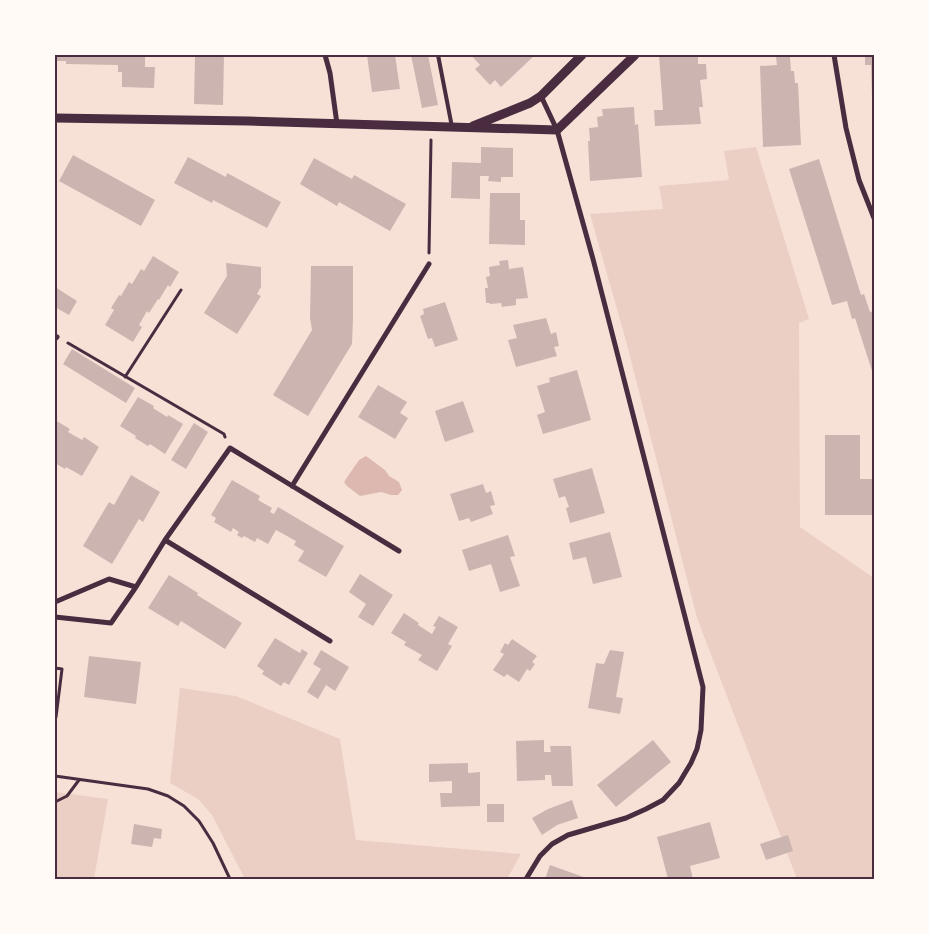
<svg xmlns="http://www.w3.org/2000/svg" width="929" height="934" font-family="'IBM Plex Serif',serif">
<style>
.green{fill:#ebcfc5}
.water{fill:#dcb8b0}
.building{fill:#ccb4b1}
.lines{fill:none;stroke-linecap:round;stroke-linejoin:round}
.path{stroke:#4a2c40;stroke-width:3}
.service{stroke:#4a2c40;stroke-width:4}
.minor{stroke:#4a2c40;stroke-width:5}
.tertiary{stroke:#4a2c40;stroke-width:9}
.neatline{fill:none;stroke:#4a2c40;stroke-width:2}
</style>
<rect width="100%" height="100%" fill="#f7e1d7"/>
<!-- green -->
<path class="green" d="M756,147l53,172 -10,4 1,204 74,51v301h-77l-100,-261 -71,-277 -36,-127 73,-5 -4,-23 70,-6 -5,-29z
M180,688l56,8 104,43 16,101 165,14 -14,25h-262l-33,-64 -14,-16 -28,-16z
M55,792l53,7 -14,80h-39z"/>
<!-- water -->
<path class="water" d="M366,456l19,14 4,6 10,6 3,8 -4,5h-7l-10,-3 -21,4 -13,-10 -3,-4 15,-22z"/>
<!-- building -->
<path class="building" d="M55,55h90v12h10l-1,21 -32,-1v-15h-4v-7l-52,-1v-3h-11z
M195,55h29l-1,50 -29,-1z
M367,55h28l5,34 -28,3z
M411,55h17l10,50 -16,3z
M473,55h62l-34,32 -6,-7 -5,5 -15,-16 5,-4 -8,-9z
M659,55h39v9h8l1,15 -7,1 3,27h-4l2,17 -46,2 -1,-16h9z
M865,55h9v45h-2l-1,-35h-6z
M776,57h14l1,14h3l1,12h3l3,62 -38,2 -3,-81 17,-1z
M634,107l1,18 3,-1 4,53 -52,4 -2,-40h2l-1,-13 9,-1 -1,-10 6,-1 -1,-7z
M481,147l32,1v29h-12v5l-13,-1 1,-5h-9v23l-29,-1 1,-36 29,1z
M73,155l82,45 -14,26 -82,-45z
M188,157l38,20 1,-4 54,29 -14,26 -54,-28 -1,3 -38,-20z
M314,158l38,21 2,-4 52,29 -16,27 -51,-29 -2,4 -37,-22z
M819,159l42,136 3,-1 6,18 4,-1v66l-19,-59 -3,1 -5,-18 -15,4 -43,-136z
M490,193h30v27h5v25l-36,-1z
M153,256l26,16 -9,15 -2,-2 -9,15 -1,-1 -9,14 -2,-2 -8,14 3,2 -9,15 -28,-17 9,-15 -3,-2 8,-13 2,1 8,-14 3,2 9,-15 3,2z
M508,260l1,9 14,-2 5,31 -12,1v6l-14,2 -1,-4 -11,1v-1h-4l-1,-15h3l-2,-11 4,-1 -1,-9 11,-2 -1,-4z
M226,263l35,4v20l-4,7 4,2 -24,38 -33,-21 23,-37z
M311,266h42v52l-1,26 -44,72 -35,-21 39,-65 -2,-12z
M55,287l22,14 -8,14 -14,-8z
M445,302l13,38 -23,7 -3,-9 -4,1 -8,-23 4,-2 -1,-5z
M546,318l5,16 5,-2 3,14 -5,1 3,9 -41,11 -8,-27 9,-2 -4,-13z
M72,349l63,39 -9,15 -63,-39z
M577,370l14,50 -48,14 -6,-19 8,-3 -8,-26 13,-4 -1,-4z
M378,385l29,17 -7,11 8,5 -13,21 -37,-22z
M138,397l16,9 -1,2 14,9 1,-2 15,9 -18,30 -15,-10 -2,2 -13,-8 1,-2 -16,-10z
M463,401l11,31 -29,10 -10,-31z
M55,420l15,9 -2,3 14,8 2,-3 15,10 -17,29 -16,-9 -1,2 -10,-6z
M194,423l14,9 -22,37 -15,-9z
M825,435h35v44h14v36h-49z
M592,468l13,45 -35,10 -4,-15 3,-1 -4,-11 -6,2 -6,-19z
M131,475l29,17 -17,30 -4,-3 -27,45 -29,-18 26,-44 5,3z
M232,480l28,16 -2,4 14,8 -2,4 4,2 4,-7 66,39 -18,31 -28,-16 6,-10 -10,-6 2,-4 -20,-11 -8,14 -11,-6 -2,4 -11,-6 -2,2 -5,-3 2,-3 -6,-4 -2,4 -17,-10 2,-4 -5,-3z
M483,484l3,9 5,-2 4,14 -5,1 3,8 -22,8 -2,-4 -10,3 -9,-27z
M610,532l12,45 -29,7 -7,-27 -13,3 -4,-17z
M508,535l7,21 -5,1 10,29 -20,6 -9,-28 -22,7 -7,-21z
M360,574l33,21 -20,31 -15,-9 8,-13 -17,-12z
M169,575l29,18 -1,2 45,28 -17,26 -44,-28 -3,5 -30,-18z
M404,613l15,10 -1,2 14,9 4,-7 -3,-1 6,-10 19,11 -10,17 4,2 -15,25 -19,-11 4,-5 -18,-10 2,-3 -15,-9z
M275,638l25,15 2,-4 6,4 -19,32 -5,-3 -3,4 -19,-12 2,-3 -7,-5z
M512,639l25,17 -5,6 3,2 -5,7 -3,-2 -8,13 -12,-8 -3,3 -11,-7 11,-16 -4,-2 5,-9 3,2z
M321,650l28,17 -14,24 -9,-6 -8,14 -11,-7 14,-23 -8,-5z
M610,650l14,2 -8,45 7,1 -3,16 -32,-6 8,-45 8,1z
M89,656l52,6 -5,42 -52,-7z
M544,740v12h7l-1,-6h21l2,40h-21l-1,-11h-6v5l-28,1 -1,-40z
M653,740l18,22 -55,45 -19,-22z
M468,763v10l12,-1v34l-39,1 -1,-14h12v-12l-23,1v-18z
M572,800l6,18 -21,7 -15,10 -10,-17 16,-9z
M487,804h17v18h-17z
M710,822l10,36 -30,8 3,13h-25l-11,-42z
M134,824l28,5 -1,10 -7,-1 -2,9 -21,-3z
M788,835l5,16 -27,9 -6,-16z
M550,865l39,14h-44z"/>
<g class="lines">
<!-- path -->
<path class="path" d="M429,253l2,-113
M68,343l156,91 1,3
M125,377l56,-87
M55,668l7,1 -6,48h-1
M55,776l93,13 20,7 16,10 15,15 14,22 17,36
M55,802l12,-6 12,-16"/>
<!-- service -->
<path class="service" d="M438,55l14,72"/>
<!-- minor -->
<path class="minor" d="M325,55l5,18 7,51
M834,55l12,73 13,52 15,38
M55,336l2,1 -2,2
M292,486l137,-222
M165,540l165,101
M55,602l54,-23 27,8
M55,617l56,6 25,-36 29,-47 65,-92 169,103
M526,879l14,-23 12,-12 16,-9 58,-17 20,-9 17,-9 16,-17 12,-20 6,-14 4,-19 2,-43 -110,-428 -36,-129 -16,-34"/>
<!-- tertiary -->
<path class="tertiary" d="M55,118l193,3 309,9 78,-75
M473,126l57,-23 11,-7 41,-41"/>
</g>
<!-- border -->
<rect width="929" height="934" fill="none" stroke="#fffaf5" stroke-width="112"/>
<rect x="56" y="56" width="817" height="822" class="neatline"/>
</svg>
